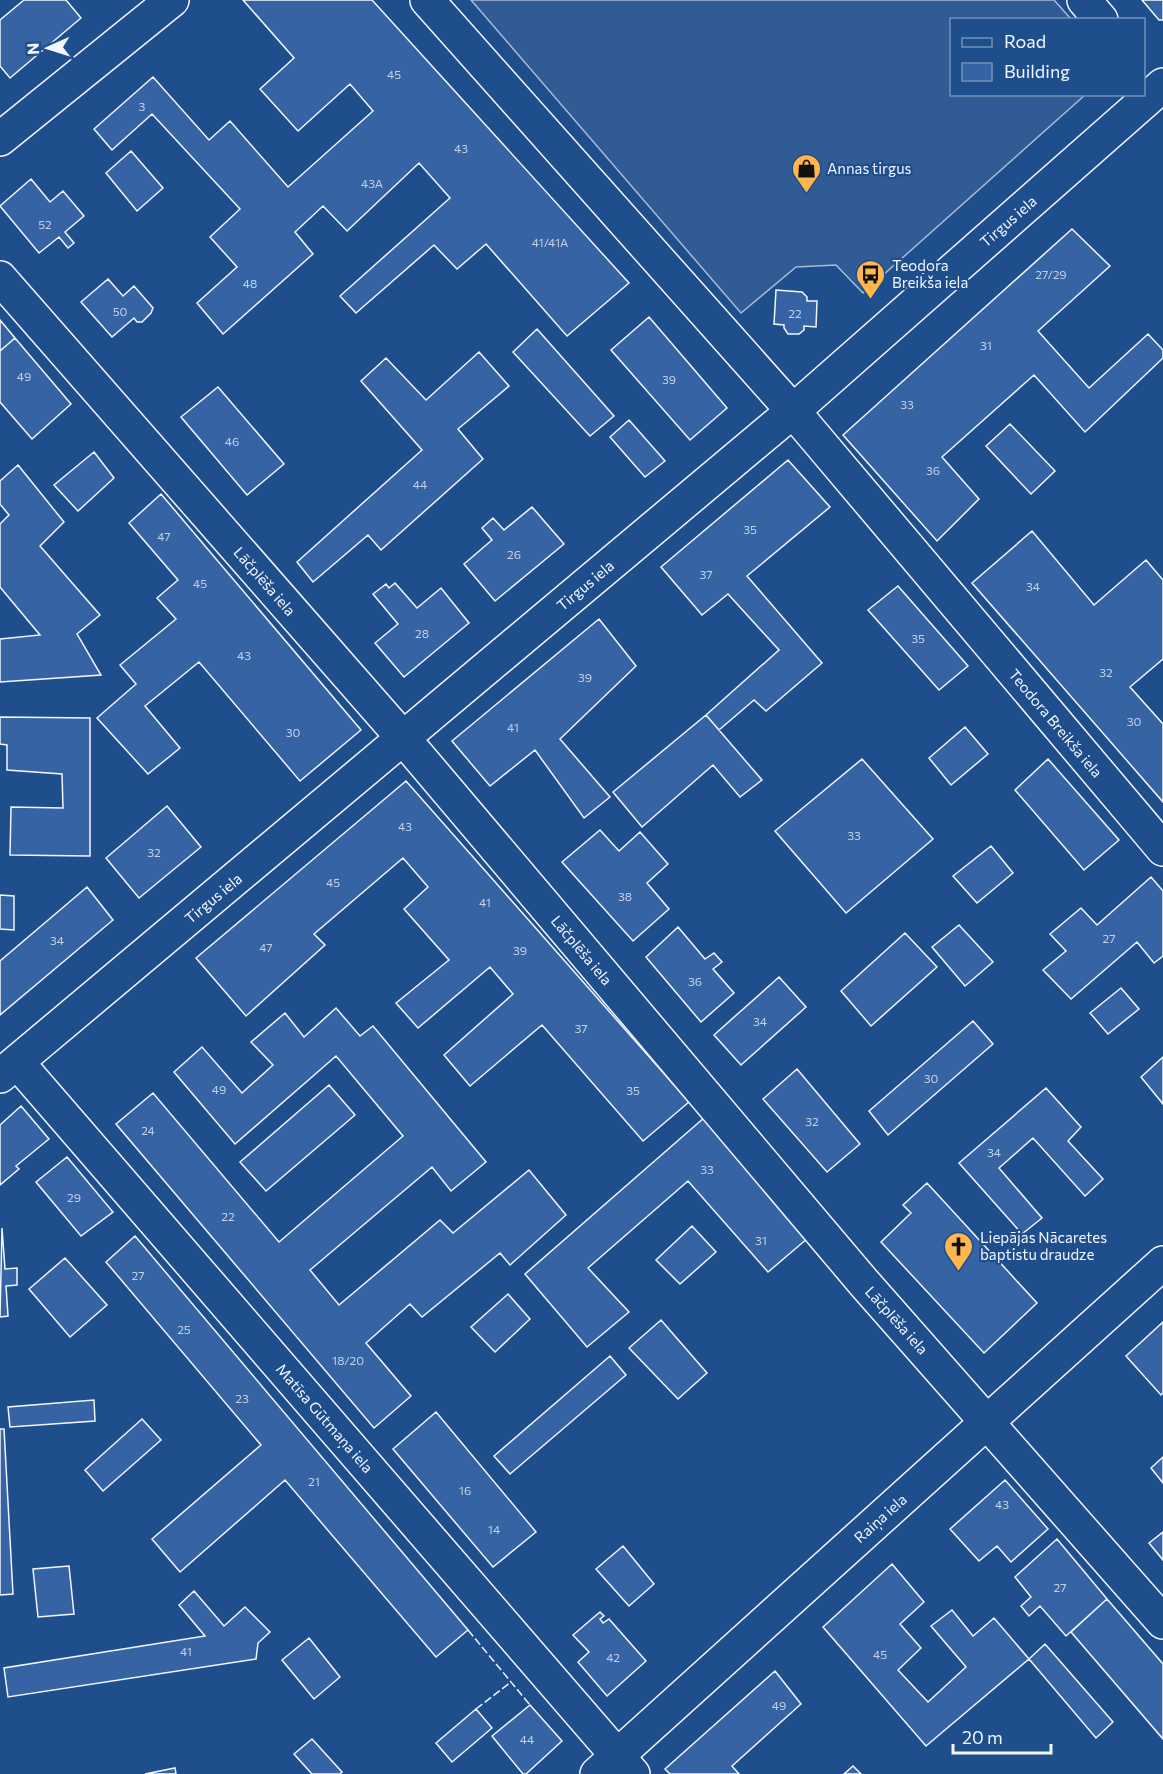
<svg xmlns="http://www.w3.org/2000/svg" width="1163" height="1774" font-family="Commissioner,sans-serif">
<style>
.pitch{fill:#305b95;stroke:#a8bbd7;stroke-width:1.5}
.building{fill:#3563a3;stroke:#f2f6ff;stroke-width:1.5}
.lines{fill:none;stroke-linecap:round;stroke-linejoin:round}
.minor-casing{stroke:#f2f6ff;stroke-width:36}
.major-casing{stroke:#f2f6ff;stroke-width:36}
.minor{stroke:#1f4e8c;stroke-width:33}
.major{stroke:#1f4e8c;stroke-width:33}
.fence{stroke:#f2f6ff;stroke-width:1.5;stroke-dasharray:8 3;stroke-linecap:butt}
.labels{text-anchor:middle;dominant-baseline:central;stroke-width:4.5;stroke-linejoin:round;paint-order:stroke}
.number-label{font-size:12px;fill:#c3d1e8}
.poi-label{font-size:15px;fill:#f2f6ff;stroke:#1f4e8c;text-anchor:start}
.street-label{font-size:15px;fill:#f2f6ff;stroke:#1f4e8c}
</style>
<rect width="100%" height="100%" fill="#1f4e8c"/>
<!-- pitch -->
<path class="pitch" d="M471,0h583l17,19 -119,1v74l133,1 -222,198 -27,-28 -40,2 -55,46z"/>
<!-- building -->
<path class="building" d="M24,0h42l15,18 -71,60 -10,-12v-46z
M243,0h129l257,283 -62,53 -81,-92 -29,25 -23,-24 -78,68 -16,-17 110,-98 -31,-35 -72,68 -24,-25 -28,26 18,22 -90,80 -26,-31 40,-36 -27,-30 30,-28 -88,-95 -40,36 -18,-21 59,-52 56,63 21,-19 58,66 85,-76 -23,-27 -52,47 -38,-42 34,-31z
M1142,0h21v20h-4z
M131,151l32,37 -26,23 -31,-38z
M31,179l19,23 13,-11 21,25 -19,16 9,11 -6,5 -9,-11 -20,16 -39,-47z
M1072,229l38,37 -72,65 51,57 59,-54 15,16v8l-78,74 -51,-57 -92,82 37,42 -42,42 -94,-106z
M108,279l15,17 11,-10 19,22 -2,5 -9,9h-5l-3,-4 -22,19 -31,-35z
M776,290l26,2 5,5v4h10l-1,26 -12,-1v4l-5,4h-11l-4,-6v-3l-10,-1z
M649,317l78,91 -37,32 -79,-90z
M0,320l15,18 -15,13z
M537,329l77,87 -24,20 -77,-84z
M15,338l56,66 -39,35 -32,-37v-51z
M479,352l30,34 -51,43 25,30 -102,91 -13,-15 -55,47 -16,-20 125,-112 -61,-69 25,-23 40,42z
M218,387l66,77 -37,31 -66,-78z
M629,420l36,41 -20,16 -35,-40z
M1010,424l45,47 -24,23 -45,-48z
M94,452l20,26 -36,33 -24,-26z
M788,460l42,47 -83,69 75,87 -56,48 -12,-11 -35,30 -13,-15 73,-65 -51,-56 -26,21 -41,-48z
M18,465l46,57 -24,24 60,69 -23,19 24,41 -101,7v-43l40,-4 -40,-48v-63l9,-9 -9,-11v-23z
M161,494l200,236 -61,51 -101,-119 -54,44 35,42 -32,26 -51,-56 39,-34 -16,-19 56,-46 -19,-21 21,-18 -49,-57z
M532,507l32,37 -69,57 -31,-37 28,-24 -10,-12 11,-10 11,12z
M1032,531l62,74 52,-45 17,20v79l-33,28 33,37v78l-191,-219z
M395,583l22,25 24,-20 28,35 -65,54 -29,-34 23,-19 -25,-30 13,-10 3,4z
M898,586l70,80 -29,24 -71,-80z
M599,619l37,47 -76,73 50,58 -26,21 -49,-68 -45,36 -38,-45z
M706,715l56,65 -22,17 -27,-32 -71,62 -29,-35z
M0,717l90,1v138l-80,-1 1,-48 52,1 -1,-34 -55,-4v-25l-7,-1z
M965,727l23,27 -37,31 -22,-27z
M862,759l71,80 -87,74 -71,-82z
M1048,759l71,81 -35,30 -69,-80z
M406,781l283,321 -46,39 -101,-116 -72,61 -26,-31 69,-61 -23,-27 -72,61 -22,-25 53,-43 -45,-51 24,-22 -25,-29 -89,76 11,11 -79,71 -50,-58z
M167,806l34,41 -62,51 -33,-40z
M600,830l19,21 21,-19 28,32 -21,19 22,26 -36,32 -71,-79z
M991,846l22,27 -36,30 -24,-27z
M1151,877l12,14v65l-9,7 -17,-21 -66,57 -28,-29 23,-19 -16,-17 31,-26 16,17z
M87,887l26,33 -113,95v-54z
M0,895l14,1v34l-14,-1z
M959,925l34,37 -28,24 -33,-39z
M678,927l27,32 9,-6 8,9 -9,7 21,24 -33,29 -55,-65z
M905,933l32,34 -66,59 -30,-35z
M779,977l27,30 -65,58 -27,-30z
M1121,988l18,21 -31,25 -18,-21z
M336,1008l24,28 13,-10 113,136 -35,29 -19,-24 -122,103 29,35 101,-85 13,13 76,-63 37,45 -56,50 -10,-12 -78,64 -12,-13 -44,39 45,53 -37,32 -258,-304 37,-31 126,149 124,-106 -67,-80 -101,88 -61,-72 28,-25 40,46 31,-28 -22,-23 34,-29 19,24z
M973,1021l20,23 -105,91 -19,-24z
M1163,1057v47l-22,-27z
M797,1069l63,75 -33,28 -64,-73z
M329,1085l26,30 -89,76 -26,-29z
M1046,1088l35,39 -13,14 35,38 -18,17 -52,-58 -34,30 43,50 -20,16 -63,-71z
M21,1106l28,33 -33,27 3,3 -19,16v-60z
M705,1117l103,121 -40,34 -80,-91 -100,87 41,44 -42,35 -62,-73z
M67,1157l46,55 -32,24 -45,-54z
M927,1183l110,120 -53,50 -103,-111 30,-29 -8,-8z
M692,1226l24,26 -36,32 -24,-24z
M2,1228l3,41 12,-1v17l-11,1 2,30 -8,1z
M135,1236l333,394 -32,27 -151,-177 -105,92 -28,-33 109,-94 -155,-183z
M65,1258l42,47 -37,32 -41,-48z
M508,1294l22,25 -35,33 -24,-25z
M661,1320l46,53 -29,26 -49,-51z
M1163,1322v71l-2,2 -35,-39z
M610,1356l16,19 -116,99 -16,-18z
M94,1400l1,21 -85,6 -2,-20z
M436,1412l100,120 -43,35 -100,-118z
M142,1419l19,21 -58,51 -18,-21z
M0,1429h4l9,165 -13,1z
M1163,1457v26l-12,-15z
M1005,1480l43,49 -37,33 -14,-16 -18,15 -29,-32z
M1163,1532v28l-14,-17z
M1057,1539l50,60 -41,37 -26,-30 -11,10 -8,-10 10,-9 -16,-20z
M623,1546l31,38 -25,22 -33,-37z
M892,1564l32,38 -24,22 21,24 -23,22 30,32 38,-35 -35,-41 21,-16 21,26 21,-18 35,41 -103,87 -103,-119z
M69,1566l5,48 -36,3 -5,-48z
M194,1591l30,35 21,-19 25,25 -12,11 -2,16 -248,38 -4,-29 201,-32 -26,-31z
M1107,1599l56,65v75l-92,-107z
M600,1612l4,4 -4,3 3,4 6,-4 37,42 -39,35 -29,-34 11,-10 -16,-17z
M309,1638l31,39 -26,22 -32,-39z
M1045,1644l68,78 -17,16 -67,-79z
M775,1671l26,33 -69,62 7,8h-69l-5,-5z
M530,1705l32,36 -36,33h-3l-31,-38z
M476,1709l16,19 -40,34 -16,-19z
M312,1739l30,33 -2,2h-28l-18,-20z
M853,1766l8,8h-17z
M175,1768l1,6h-31z"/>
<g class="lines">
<defs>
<path id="minor" d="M427,0l366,411 370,438
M1084,0l17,20
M0,139l172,-139
M0,278l403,460 462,546 298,338
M17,1062l616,712
M0,1076l793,-665 370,-326"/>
<path id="major" d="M597,1774l566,-511"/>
</defs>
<!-- minor casing -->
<use href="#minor" class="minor-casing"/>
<!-- major casing -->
<use href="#major" class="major-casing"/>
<!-- minor -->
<use href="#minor" class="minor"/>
<!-- major -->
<use href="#major" class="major"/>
<!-- fence -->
<path class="fence" d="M468,1630l62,75
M476,1709l35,-27"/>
</g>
<!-- icons -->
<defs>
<symbol id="shop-pin" viewBox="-11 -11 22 30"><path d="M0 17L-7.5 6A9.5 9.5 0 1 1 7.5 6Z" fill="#ffb74d" stroke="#1f4e8c"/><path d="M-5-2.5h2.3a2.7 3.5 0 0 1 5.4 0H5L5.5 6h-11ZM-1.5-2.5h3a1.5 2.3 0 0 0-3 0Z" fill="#111"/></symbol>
<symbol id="bus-pin" viewBox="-11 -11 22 30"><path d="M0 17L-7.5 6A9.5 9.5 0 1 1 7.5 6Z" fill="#ffb74d" stroke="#1f4e8c"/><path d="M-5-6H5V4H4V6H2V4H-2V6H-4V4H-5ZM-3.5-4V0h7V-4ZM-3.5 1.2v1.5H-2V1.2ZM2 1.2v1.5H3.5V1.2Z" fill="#111"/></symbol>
<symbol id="church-pin" viewBox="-11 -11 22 30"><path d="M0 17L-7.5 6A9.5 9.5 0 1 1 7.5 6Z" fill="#ffb74d" stroke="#1f4e8c"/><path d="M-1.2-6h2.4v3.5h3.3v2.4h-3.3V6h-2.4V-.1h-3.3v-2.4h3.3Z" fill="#111"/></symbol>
</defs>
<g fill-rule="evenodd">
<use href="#shop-pin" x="790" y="152" width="33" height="45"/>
<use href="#bus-pin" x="854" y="258" width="33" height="45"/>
<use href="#church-pin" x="942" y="1230" width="33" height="45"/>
</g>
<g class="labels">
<!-- number labels -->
<g class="number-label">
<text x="394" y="74">45</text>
<text x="142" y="106">3</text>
<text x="461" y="148">43</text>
<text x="372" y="183">43A</text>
<text x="45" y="224">52</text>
<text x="550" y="242">41/41A</text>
<text x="1051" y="274">27/29</text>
<text x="250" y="283">48</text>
<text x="120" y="311">50</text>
<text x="795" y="313">22</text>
<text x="986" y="345">31</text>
<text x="24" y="376">49</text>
<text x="669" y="379">39</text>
<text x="907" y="404">33</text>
<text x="232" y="441">46</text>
<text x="933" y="470">36</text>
<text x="420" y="484">44</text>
<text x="750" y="529">35</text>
<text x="164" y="536">47</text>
<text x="514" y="554">26</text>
<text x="706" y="574">37</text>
<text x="200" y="583">45</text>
<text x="1033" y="586">34</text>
<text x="422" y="633">28</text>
<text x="918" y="638">35</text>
<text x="244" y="655">43</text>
<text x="1106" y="672">32</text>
<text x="585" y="677">39</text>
<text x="1134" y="721">30</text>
<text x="513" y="727">41</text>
<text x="293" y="732">30</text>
<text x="405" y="826">43</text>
<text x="854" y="835">33</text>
<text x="154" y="852">32</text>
<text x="333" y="882">45</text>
<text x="625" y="896">38</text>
<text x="485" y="902">41</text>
<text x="1109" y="938">27</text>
<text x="57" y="940">34</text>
<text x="266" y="947">47</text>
<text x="520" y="950">39</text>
<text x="695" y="981">36</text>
<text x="760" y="1021">34</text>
<text x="581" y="1028">37</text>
<text x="931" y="1078">30</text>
<text x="219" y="1089">49</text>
<text x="633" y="1090">35</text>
<text x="812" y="1121">32</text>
<text x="148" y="1130">24</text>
<text x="994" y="1152">34</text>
<text x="707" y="1169">33</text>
<text x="74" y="1197">29</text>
<text x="228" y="1216">22</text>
<text x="761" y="1240">31</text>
<text x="138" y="1275">27</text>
<text x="184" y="1329">25</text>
<text x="348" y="1360">18/20</text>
<text x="242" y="1398">23</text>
<text x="314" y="1481">21</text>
<text x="465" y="1490">16</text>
<text x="1002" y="1504">43</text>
<text x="494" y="1529">14</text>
<text x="1060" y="1587">27</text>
<text x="186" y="1651">41</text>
<text x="880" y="1654">45</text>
<text x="613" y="1657">42</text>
<text x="779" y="1705">49</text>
<text x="527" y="1739">44</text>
</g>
<!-- poi labels -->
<g class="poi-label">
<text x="827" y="168">Annas tirgus</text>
<text x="892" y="265">Teodora<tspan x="892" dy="17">Breikša iela</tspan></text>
<text x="980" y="1237">Liepājas Nācaretes<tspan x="980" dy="17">baptistu draudze</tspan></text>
</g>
<!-- street labels -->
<g class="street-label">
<text transform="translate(1008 221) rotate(-41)">Tirgus iela</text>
<text transform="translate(265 581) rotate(49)">Lāčplēša iela</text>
<text transform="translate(585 585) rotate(-40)">Tirgus iela</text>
<text transform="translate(1056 723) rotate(50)">Teodora Breikša iela</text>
<text transform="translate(213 898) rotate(-40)">Tirgus iela</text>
<text transform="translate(582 950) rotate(50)">Lāčplēša iela</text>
<text transform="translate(897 1320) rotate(48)">Lāčplēša iela</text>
<text transform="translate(325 1418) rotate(49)">Matīsa Gūtmaņa iela</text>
<text transform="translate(880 1518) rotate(-42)">Raiņa iela</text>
</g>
</g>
<!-- legend -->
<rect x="950" y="18" width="195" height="78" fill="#1f4e8c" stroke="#7391ba" stroke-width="1.5"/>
<rect x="962" y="38" width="30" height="9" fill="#1f4e8c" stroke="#7391ba" stroke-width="1.5"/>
<text x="1004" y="48" font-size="18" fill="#f2f6ff">Road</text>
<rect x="962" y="63" width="30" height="18" fill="#3563a3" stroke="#7391ba" stroke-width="1.5"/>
<text x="1004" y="78" font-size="18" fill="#f2f6ff">Building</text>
<!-- north arrow -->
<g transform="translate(48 48) rotate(267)" stroke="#1f4e8c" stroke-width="4.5" paint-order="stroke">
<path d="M0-4.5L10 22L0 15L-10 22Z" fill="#f2f6ff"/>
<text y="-9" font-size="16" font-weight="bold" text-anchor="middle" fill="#f2f6ff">N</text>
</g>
<!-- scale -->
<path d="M953 1744v9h98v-9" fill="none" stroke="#f2f6ff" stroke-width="3"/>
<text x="962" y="1744" font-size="18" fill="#f2f6ff" stroke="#1f4e8c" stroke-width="4.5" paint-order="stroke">20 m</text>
</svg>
